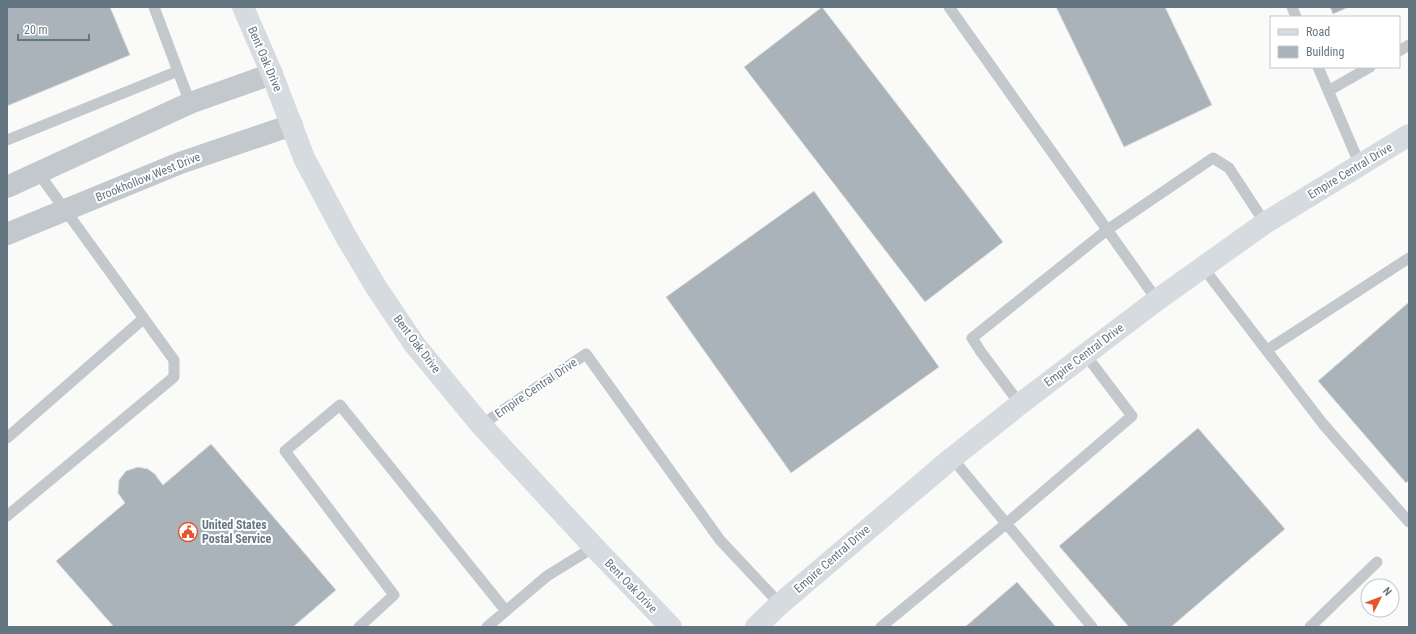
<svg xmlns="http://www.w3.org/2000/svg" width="1416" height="634" font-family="'Roboto Condensed',sans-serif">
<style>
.building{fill:#aab3b9;stroke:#dcdcda}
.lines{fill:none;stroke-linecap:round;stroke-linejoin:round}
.lane{stroke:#c3c8cc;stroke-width:11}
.street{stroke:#c3c8cc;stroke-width:22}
.secondary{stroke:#d6dbdf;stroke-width:22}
.labels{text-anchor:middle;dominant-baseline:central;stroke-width:4;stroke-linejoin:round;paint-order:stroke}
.street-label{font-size:12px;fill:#657683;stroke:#fff}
.poi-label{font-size:12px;font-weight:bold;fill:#657683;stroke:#fff;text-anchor:start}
</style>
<rect width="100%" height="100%" fill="#fafaf8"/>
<!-- building -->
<path class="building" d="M7,7h103l20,48 -123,51z
M822,7l181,235 -78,60 -181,-235z
M1056,7h109l47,98 -88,42z
M1330,7h19l-16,7z
M814,191l125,176 -148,106 -125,-176z
M1409,302v178l-3,3 -88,-102z
M1198,428l87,101 -114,98h-42l-70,-81z
M211,444l125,146 -43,37h-179l-58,-66 69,-58 -7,-10 1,-13 7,-9 12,-4 10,2 8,6v1l7,9z
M1017,582l39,45h-91z"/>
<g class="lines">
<!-- lane -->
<path class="lane" d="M154,7l36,96
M949,7l208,293
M1292,7l4,10
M1399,51l10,-6
M1318,67l42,98
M1328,91l42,-24
M7,140l171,-69
M1202,266l121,158 86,98
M1267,350l142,-92
M1020,404l-39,-52 -9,-14 135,-108 106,-72 16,10 36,55
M481,425l105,-71 134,186 60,64
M7,438l136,-119
M952,458l140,169
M7,516l167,-139v-17l-135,-186
M359,627l35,-32 -109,-144 55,-46 166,206
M487,627l60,-51 47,-29
M881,627l126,-104 125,-107 -47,-62
M1310,627l67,-65"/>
<!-- street -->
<path class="street" d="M7,187l183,-84 82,-29
M7,234l173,-71 112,-38"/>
<!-- secondary -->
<path class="secondary" d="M243,7l29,67 32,84 41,77 31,52 39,58 66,80 113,122 77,80
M756,627l24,-23 172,-146 68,-54 137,-104 108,-77 144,-88"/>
</g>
<!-- icons -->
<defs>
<symbol id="civic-ring" viewBox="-11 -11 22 22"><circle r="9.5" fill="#fff" stroke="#e4572e" stroke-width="1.5"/><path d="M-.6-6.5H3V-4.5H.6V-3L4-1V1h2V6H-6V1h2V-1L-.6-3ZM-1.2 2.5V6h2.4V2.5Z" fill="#e4572e"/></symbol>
</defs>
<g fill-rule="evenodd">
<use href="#civic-ring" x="177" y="521" width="22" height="22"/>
</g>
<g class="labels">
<!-- street labels -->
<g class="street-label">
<text transform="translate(265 59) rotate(67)">Bent Oak Drive</text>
<text transform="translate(1350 171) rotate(-31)">Empire Central Drive</text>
<text transform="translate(148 177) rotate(-22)">Brookhollow West Drive</text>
<text transform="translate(417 344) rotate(53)">Bent Oak Drive</text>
<text transform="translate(1084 355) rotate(-37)">Empire Central Drive</text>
<text transform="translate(536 388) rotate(-34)">Empire Central Drive</text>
<text transform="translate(832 559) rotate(-41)">Empire Central Drive</text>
<text transform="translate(631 586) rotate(46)">Bent Oak Drive</text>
</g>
<!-- poi labels -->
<g class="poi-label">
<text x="202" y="525">United States<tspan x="202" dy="14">Postal Service</tspan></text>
</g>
</g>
<!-- border -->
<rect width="1416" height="634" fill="none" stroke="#657683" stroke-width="16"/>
<!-- legend -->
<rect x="1270" y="16" width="130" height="52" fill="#ffffff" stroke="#c1c8cd"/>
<rect x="1278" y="29" width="20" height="6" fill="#d6dbdf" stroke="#c1c8cd"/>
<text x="1306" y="36" font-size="12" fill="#657683">Road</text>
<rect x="1278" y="46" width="20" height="12" fill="#aab3b9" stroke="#c1c8cd"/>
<text x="1306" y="56" font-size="12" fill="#657683">Building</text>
<!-- north arrow -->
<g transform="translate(1380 598) rotate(48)"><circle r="19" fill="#ffffff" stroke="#c1c8cd"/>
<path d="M0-3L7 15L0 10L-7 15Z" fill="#e4572e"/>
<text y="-6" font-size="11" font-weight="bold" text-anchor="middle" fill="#657683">N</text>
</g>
<!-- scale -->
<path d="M18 34v6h71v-6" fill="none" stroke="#657683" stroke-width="2"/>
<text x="24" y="34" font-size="12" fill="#657683" stroke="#ffffff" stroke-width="3" paint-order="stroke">20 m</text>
</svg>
